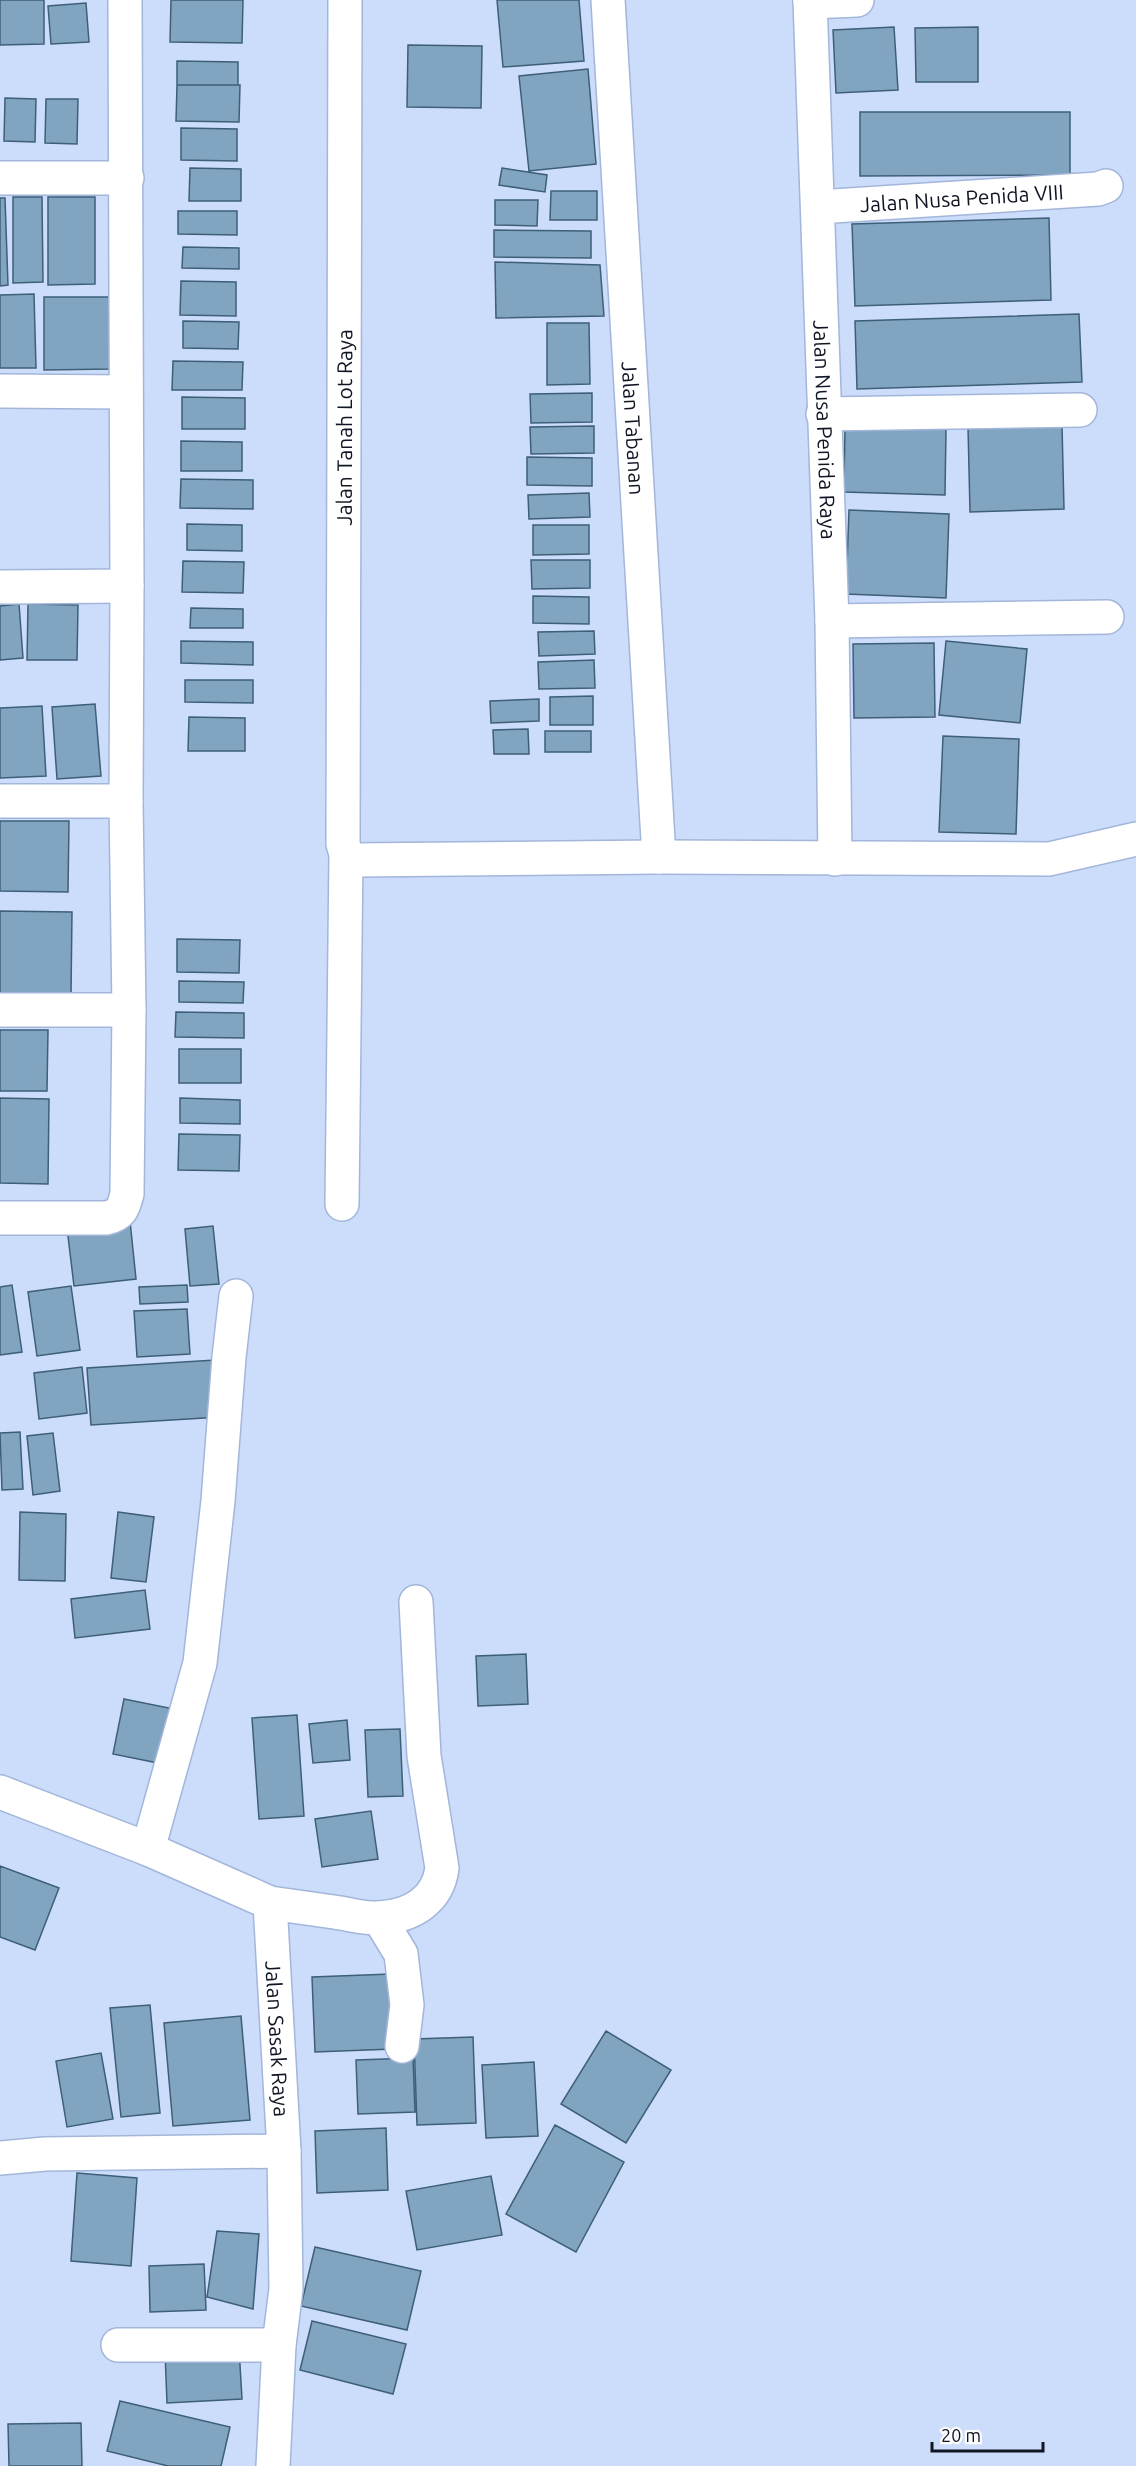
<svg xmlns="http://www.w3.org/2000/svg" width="1136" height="2466" font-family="Ubuntu,sans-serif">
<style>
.building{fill:#81a4c0;stroke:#3e5f78;stroke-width:1.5}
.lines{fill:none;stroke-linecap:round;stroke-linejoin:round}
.street-casing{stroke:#a2b6da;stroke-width:36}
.secondary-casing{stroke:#a2b6da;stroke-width:36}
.street{stroke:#fff;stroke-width:33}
.secondary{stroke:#fff;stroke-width:33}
.labels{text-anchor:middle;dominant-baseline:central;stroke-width:4.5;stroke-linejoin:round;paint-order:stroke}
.street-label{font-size:21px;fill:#101623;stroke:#fdfdfd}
</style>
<rect width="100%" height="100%" fill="#ccddfb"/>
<!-- building -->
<path class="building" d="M0,0h44v44l-44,1z
M171,0h72l-1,43 -72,-1z
M497,0h82l5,61 -81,6z
M86,3l3,39 -38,2 -3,-38z
M894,27l4,63 -62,3 -3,-63z
M978,27v55h-62l-1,-54z
M408,45l74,1 -1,62 -74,-1z
M177,61l61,1v23h-61z
M588,69l8,95 -67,7 -10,-95z
M177,85h63l-1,37 -63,-1z
M5,98l31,1 -1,43 -31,-1z
M46,99h32l-1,45 -32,-1z
M860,112h210v63l-210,1z
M181,128l56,1v32l-56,-1z
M190,168l51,1v32h-52z
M502,168l45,7 -2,17 -46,-7z
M551,191h46v29h-47z
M13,197h29l1,85 -30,1z
M48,197h47v87l-47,1z
M0,198h5l3,87 -8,1z
M495,200h43l-1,26 -42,-1z
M178,211h59v24l-59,-1z
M1049,218l2,82 -196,6 -3,-82z
M494,230l97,1v27l-97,-1z
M183,247l56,1v21l-57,-1z
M495,262l105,3 4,51 -108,2z
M181,281l55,1v34l-56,-1z
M34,294l2,74h-36v-73z
M44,297h68v72l-68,1z
M1079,314l3,68 -225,7 -2,-68z
M183,321l56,1 -1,27 -55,-1z
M547,323h42l1,61 -43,1z
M173,361l70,1 -1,28h-70z
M592,393v29l-61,1 -1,-29z
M182,397l63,1v31h-63z
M1062,425l2,84 -94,3 -2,-85z
M594,426v27l-63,1 -1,-27z
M845,427l101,2 -1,66 -101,-3z
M181,441l61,1v29h-61z
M527,457l65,1v28l-65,-1z
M181,479l72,1v29l-73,-1z
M589,493l1,24 -61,2 -1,-24z
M849,510l100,4 -3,84 -100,-4z
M187,524l55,1v26l-55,-1z
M533,525h56v29l-56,1z
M531,560h59v28l-58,1z
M183,561l61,1 -1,31 -61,-1z
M533,596l56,1v27l-56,-1z
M19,604l4,54 -23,2v-54z
M28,604l50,1 -1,55h-50z
M191,608l52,1v19h-53z
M594,631l1,23 -56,2 -1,-24z
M181,641l72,1v23l-72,-2z
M946,641l81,8 -7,74 -81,-8z
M934,643l1,74 -81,1 -1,-74z
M594,660l1,28 -56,1 -1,-27z
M185,680h68v23l-68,-1z
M593,696v29h-43v-28z
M539,699v22l-48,2 -1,-22z
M95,704l6,72 -44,3 -5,-72z
M42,706l4,70 -46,2v-70z
M189,717l56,1v33h-57z
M528,729l1,25h-35l-1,-24z
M545,731h46v21h-46z
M943,736l76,3 -3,95 -77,-2z
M0,821h69l-1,71 -68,-1z
M0,911l72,1 -1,84h-71z
M177,939l63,1 -1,33 -62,-1z
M179,981l65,1 -1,21 -64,-1z
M176,1012l68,1v25l-69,-1z
M0,1030h48l-1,61h-47z
M179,1049h62v34h-62z
M0,1098l49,1 -1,85 -48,-1z
M180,1098l60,2v24l-60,-1z
M179,1134l61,1 -1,36 -61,-1z
M130,1221l6,58 -62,7 -7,-58z
M213,1226l6,58 -29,2 -5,-57z
M12,1285l10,67 -22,3v-68z
M187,1285l1,17 -48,2 -1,-17z
M71,1286l9,64 -43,6 -9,-64z
M187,1309l3,45 -53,3 -3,-46z
M215,1360l5,57 -129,8 -4,-57z
M82,1367l5,46 -48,6 -5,-46z
M20,1432l3,57 -21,1 -2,-57z
M53,1433l7,58 -27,4 -6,-59z
M20,1512l46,2 -1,67 -46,-1z
M118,1512l36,5 -8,65 -35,-4z
M145,1590l5,39 -75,9 -4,-39z
M526,1654l2,50 -50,2 -2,-50z
M124,1699l50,10 -11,55 -50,-10z
M297,1715l7,101 -45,3 -7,-101z
M347,1720l3,40 -37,3 -4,-39z
M400,1729l3,67 -35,1 -3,-67z
M371,1811l7,48 -56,8 -7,-48z
M0,1866l59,22 -24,62 -35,-13z
M391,1974l2,75 -78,3 -3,-75z
M150,2005l10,108 -39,4 -11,-109z
M241,2016l9,104 -77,6 -9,-103z
M606,2031l65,39 -45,73 -65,-39z
M473,2037l3,86 -59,2 -3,-86z
M101,2053l12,66 -46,8 -11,-66z
M413,2058l2,54 -57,2 -2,-54z
M534,2062l4,74 -52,2 -4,-73z
M555,2125l69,37 -48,90 -70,-38z
M386,2128l2,62 -71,3 -2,-62z
M77,2173l60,5 -6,88 -60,-5z
M491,2176l11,59 -85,15 -11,-59z
M217,2231l42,3 -6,75 -46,-12z
M315,2247l106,24 -14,59 -106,-24z
M204,2264l2,46 -56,2 -1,-46z
M312,2321l94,23 -13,50 -93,-24z
M239,2348l3,51 -75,4 -2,-51z
M120,2401l110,26 -9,39h-53l-61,-15z
M81,2423l1,43h-73l-1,-42z"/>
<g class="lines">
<defs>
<g id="street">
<path id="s1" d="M608,0l51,857"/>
<path id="s2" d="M810,0l22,621 3,238"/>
<path d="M810,2l47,-2"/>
<path d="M0,178h127"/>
<path id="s3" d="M818,207l280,-18 8,-3"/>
<path d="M0,391l125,1"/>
<path d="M823,414l257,-4"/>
<path d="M0,587l127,-1"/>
<path d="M832,621l275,-4"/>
<path d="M0,801h126"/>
<path d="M346,854l8,6 305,-3 390,2 87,-20"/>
<path d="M0,1010h129"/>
<path id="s4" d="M342,1204l4,-350 -3,-10 2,-844"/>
<path d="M0,1218h106c15,-3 17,-9 21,-24l2,-184 -3,-209 1,-215 -2,-586"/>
<path d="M148,1849l52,-186 18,-162 11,-144 7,-61"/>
<path d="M270,1903c21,3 43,6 64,9 15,2 31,7 46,6 32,-2 58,-18 62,-50l-18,-112 -8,-154"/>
<path d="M379,1918l22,36 6,51 -5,41"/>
<path d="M0,2158l45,-4 239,-3"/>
<path d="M118,2345h161"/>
</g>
<g id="secondary">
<path id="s5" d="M0,1792l148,57 122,54 14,248 2,138 -7,56 -6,121"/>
</g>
</defs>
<!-- street casing -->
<use href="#street" class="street-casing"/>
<!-- secondary casing -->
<use href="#secondary" class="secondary-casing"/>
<!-- street -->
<use href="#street" class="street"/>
<!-- secondary -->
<use href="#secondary" class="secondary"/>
</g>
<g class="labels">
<!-- street labels -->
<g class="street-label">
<text stroke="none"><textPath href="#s3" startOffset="144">Jalan Nusa Penida VIII</textPath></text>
<text stroke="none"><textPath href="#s4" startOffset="777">Jalan Tanah Lot Raya</textPath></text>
<text stroke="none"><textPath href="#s1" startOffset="429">Jalan Tabanan</textPath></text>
<text stroke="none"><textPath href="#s2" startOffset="430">Jalan Nusa Penida Raya</textPath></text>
<text stroke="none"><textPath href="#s5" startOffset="428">Jalan Sasak Raya</textPath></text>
</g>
</g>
<!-- scale -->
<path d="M932 2442v9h111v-9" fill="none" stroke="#101623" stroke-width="3"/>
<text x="941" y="2442" font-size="18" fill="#101623" stroke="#fdfdfd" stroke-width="4.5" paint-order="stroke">20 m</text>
</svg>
